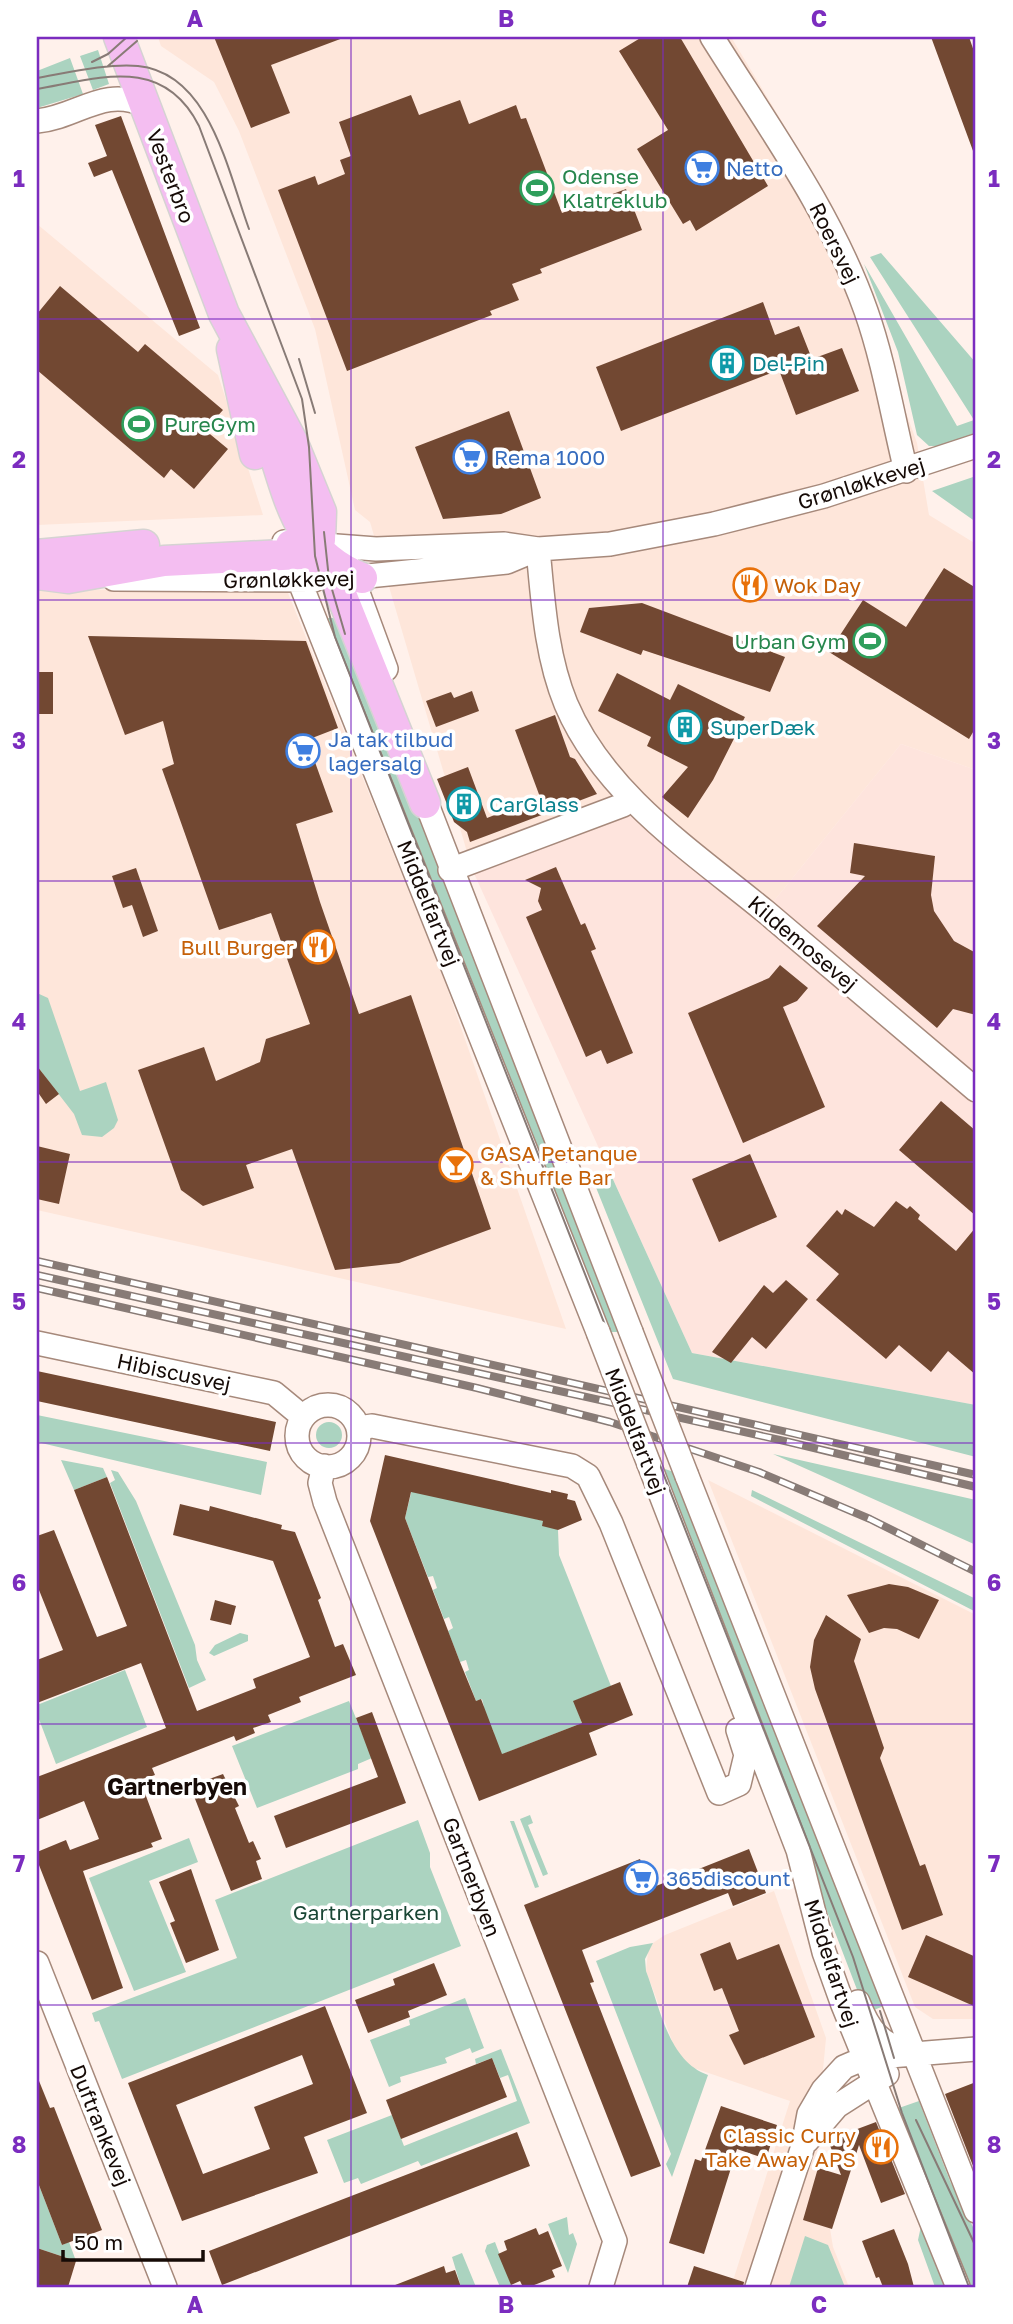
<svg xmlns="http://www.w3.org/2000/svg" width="1013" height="2324" font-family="'Golos Text',sans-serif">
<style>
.built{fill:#fee6da}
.industrial{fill:#fee4dd}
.green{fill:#abd3c0}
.building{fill:#724832;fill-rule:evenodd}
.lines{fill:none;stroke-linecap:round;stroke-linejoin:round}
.minor-casing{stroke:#a6897b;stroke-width:26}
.major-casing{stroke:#d5d3d2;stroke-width:33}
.minor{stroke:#fff;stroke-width:23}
.major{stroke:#f4bef1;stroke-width:30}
.tram{stroke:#887b76;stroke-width:2}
.rail-casing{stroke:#887b76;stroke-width:8}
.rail{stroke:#fff;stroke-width:5;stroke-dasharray:16;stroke-linecap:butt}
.minor-bridge-casing{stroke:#a6897b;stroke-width:26;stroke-linecap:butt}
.minor-bridge{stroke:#fff;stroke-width:23}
.grid{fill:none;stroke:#7b2cbf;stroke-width:2;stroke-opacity:0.55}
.labels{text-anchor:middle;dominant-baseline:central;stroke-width:7;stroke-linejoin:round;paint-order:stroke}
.shop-label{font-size:21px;fill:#366cbe;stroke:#fff;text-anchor:start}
.street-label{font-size:21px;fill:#150a06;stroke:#fff}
.leisure-label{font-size:21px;fill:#27864d;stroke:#fff;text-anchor:start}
.culture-label{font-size:21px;fill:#0d838f;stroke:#fff;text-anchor:start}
.food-label{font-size:21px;fill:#c56008;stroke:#fff;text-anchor:start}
.park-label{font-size:21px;fill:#1a4635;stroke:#fff}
.neighbourhood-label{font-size:23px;font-weight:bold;fill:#150a06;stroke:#fff}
.neatline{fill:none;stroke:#7b2cbf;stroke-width:2.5}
.grid-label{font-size:23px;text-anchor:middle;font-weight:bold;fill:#7b2cbf}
</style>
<rect width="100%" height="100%" fill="#fff1eb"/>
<!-- built -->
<path class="built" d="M158,37h573l100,166 86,240 12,72 47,29v226l-75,-26 -140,173 -289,-48 -102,-347 -15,-12 -40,-181 -76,-198 -25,-49 -53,-36z
M37,224l181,151 45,140 -226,10z
M37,542l24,47 227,4 156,386 122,350 -529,-119z
M708,1480l268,135v404h-43l-18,-12z
M774,1891l52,147 -10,105 17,104 16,40h-118l59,-186 -102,-35 -14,-20 -28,-75 2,-19 5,-9 12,-8z"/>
<!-- industrial -->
<path class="industrial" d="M901,744l75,26v635l-284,-52 -220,-484 163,-60 126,108z"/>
<!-- green -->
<path class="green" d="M98,50l11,34 -16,6 -13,-34z
M70,58l13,36 -46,14v-37z
M881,253l95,110v70l-36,13h-11l-12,-11 -19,-83 -34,-88 93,162 17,-6 -104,-163z
M976,476v46l-44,-31z
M324,618h22l278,714h-20z
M37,993l11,5 32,93 26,-9 12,38 -4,8 -12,9 -20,-2 -8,-21 -37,-48z
M611,1175l81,178 284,52v52l-303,-78 -80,-199z
M37,1415l230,47 -6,33 -224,-53z
M316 1435a13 13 0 1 1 26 0a13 13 0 1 1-26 0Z
M773,1454l203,46v45z
M61,1460l42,8 4,9 -33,13z
M656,1466l24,8 204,532 -18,7z
M111,1470l7,2 18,29 59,144 2,15 9,20 -17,8 -79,-205 5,-3z
M413,1485l130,36 15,9 1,25 52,131 -37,15 8,22 -84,33 -5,-26 -12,-21 3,-2 -2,-8 -6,2 -11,-29 4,-2 -3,-10 -6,2 -12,-31 5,-3 -4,-11 -5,2 -11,-29 4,-2 -4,-12 -5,1 -23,-59z
M752,1490l224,109v13l-225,-116z
M240,1633l8,2v6l-34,15 -5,-3 6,-8z
M125,1670l22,57 -91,37 -19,-50v-9z
M349,1701l23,57 -14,6v5l-101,39 -25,-62z
M530,1815l3,8 -5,2 20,49 -5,2 -23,-57z
M418,1820l12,33v14l31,79 -339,133 -23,-58 -4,1 -3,-9 145,-55 -22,-58z
M510,1821h4l25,66 -4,1z
M189,1838l9,24 -49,19 37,91 -52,19 -45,-113z
M653,1943l-8,16 1,12c14,36 22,90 62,104l-36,102 -6,-13 5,-10 -75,-193 34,-14z
M465,1998l19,50 -12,5 -2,-5 -25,10 2,5 -47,14 1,5 -12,5 -19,-47 40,-15 -1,-5z
M501,2049l29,74 -109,43 -3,-5 -57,23 -3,-6 -14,5 -17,-43 65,-25 12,31 113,-45 -9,-26 -8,3 -8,-20 -16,6 -1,-5z
M919,2101l31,80 26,52v54h-12l-68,-178z
M37,2180l25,65 7,-3 7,19 -39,-13z
M924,2212l29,75h-18l-17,-47z
M567,2217l2,18 4,-2 4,11 -9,29 -20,-49z
M805,2236l23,9 17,42h-56z
M495,2242l17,45h-12l-15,-36 2,-6z
M462,2253l14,34h-15l-9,-30z"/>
<!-- building -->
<path class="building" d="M214,37h129v1l-72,27 19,48 -39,15z
M642,37h38l88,149 -72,45 -6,-11 -7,4 -46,-75 31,-19 -49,-79z
M931,37h38l7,20v102z
M411,95l8,20 41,-15 9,24 47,-19 5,14 5,-1 36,95 64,-24 16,41 -102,39 2,4 -30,11 7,16 -29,11 2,4 -145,56 -69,-181 37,-14 3,9 27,-11 -5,-14 11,-4 -12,-34z
M121,116l79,212 -21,8 -67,-166 -18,7 -6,-14 19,-7 -12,-31z
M60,286l78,66 7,-8 78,66 -18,20 23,19 -34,40 -23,-20 -7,9 -127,-108v-56z
M763,302l12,33 24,-9 13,33 30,-11 17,43 -63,24 -17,-45 -158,61 -25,-64z
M509,411l32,87 -40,16 -58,5 -28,-72z
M944,568l32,20v139l-7,12 -140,-87 34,-52 43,27z
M642,603l143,54 -15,35 -127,-42 -2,5 -61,-23 9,-24z
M88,636l218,5 32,87 -31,12 26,72 -37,12 24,78 39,112 52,-19 80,234 -92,34 -64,7 -43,-121 -46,16 8,23 -51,18 -22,-16 -43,-120 66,-23 12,34 44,-19 6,-23 44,-15 -39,-111 -52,17 -57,-161 12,-5 -11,-43 -38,14z
M37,672h16v42h-16z
M617,673l53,27 8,-16 67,33 -32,63 -25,38 -26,-21 26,-30 -41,-21 4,-9 -53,-26z
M472,691l7,20 -43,16 -10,-26 25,-9 3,6z
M555,715l15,42 5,2 22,35 -127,48 -3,-10 -13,-10 -17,-43 31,-12 19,51 53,-21 -25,-67z
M854,843l81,13 -4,39 3,16 20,30 22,12v62l-23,-6 -16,19 -120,-102 48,-50 -15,-3z
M556,867l25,58 4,-2 11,26 -5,2 42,102 -26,11 -6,-14 -15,7 -60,-140 16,-7 -4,-9 3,-13 -16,-8z
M136,868l22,63 -15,6 -11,-32 -9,3 -11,-32z
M780,965l28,23 -11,13 -14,6 42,100 -82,36 -55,-130 81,-35z
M37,1066l22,28 -13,10 -9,-13z
M941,1101l35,30v85l-77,-66z
M37,1146l33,8 -11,50 -22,-5z
M750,1154l27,63 -58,25 -27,-63z
M896,1201l11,8 3,-3 10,9 -2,4 38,32 20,-24v148l-28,-24 -17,21 -32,-27 -13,14 -70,-59 23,-26 -33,-28 31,-36 5,5 3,-6 29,18z
M786,1280l22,19 -42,50 -14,-12 -21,26 -19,-11 52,-67 9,8z
M37,1371l239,51 -6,29 -233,-50z
M385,1455l166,38v-3l17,4 -1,5 8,2 7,19 -24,10 -16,-4 1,-5 -132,-29 -6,26 55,144 16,39 5,-2 21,55 80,-31 -9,-22 47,-19 13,33 -44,18 8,22 -118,46 -109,-280z
M107,1477l90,234 59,-23 -3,-9 57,-22 -37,-96 -100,-26 7,-31 29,7 1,-5 72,19 -1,4 14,3 26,66 -3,2 17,47 8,-3 13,31 -57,22 2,5 -33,13 3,7 -18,6 2,5 -19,8 -2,-5 -82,32 3,7 -15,5 22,59 -11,4 2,4 -70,24 40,117 -31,12 -55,-140v-8l29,-12 4,10 29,-11 -15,-38 -47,19v-43l129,-49 -25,-65 -104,40v-43l26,-10 -26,-65v-49l17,-6 43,107 30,-11 -53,-136z
M889,1584l19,3 31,13 -20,39 -22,-10 -13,-1 -15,5 -22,-38z
M215,1600l21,6 -5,19 -21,-5z
M826,1615l35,24 -7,22 30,87 -4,10 40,108 5,-2 18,51 -41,15 -87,-241 -5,-22 4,-27z
M372,1712l34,91 -120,45 -12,-32 104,-39 -22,-59z
M223,1774l16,32 -4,2 14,35 4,-2 8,18 -5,2 6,18 -31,12 -41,-105z
M749,1849l17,44 -33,13 -5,-13 -146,57 12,32 -4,1 71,183 -30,11 -107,-272 116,-46 11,29z
M191,1869l28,81 -33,13 -16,-40 5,-2 -16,-39z
M926,1935l50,22v50l-68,-30z
M730,1942l7,18 42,-16 36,93 -71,28 -15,-30 10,-4 -17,-43 -8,3 -14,-37z
M434,1963l13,32 -39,16 2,6 -42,16 -13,-33 40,-15 -2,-6z
M325,2006l42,107 -63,24 14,36 -136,48 -54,-138zM302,2055l11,29 -59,23 16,42 -67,25 -27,-69z
M492,2058l15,39 -106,42 -15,-39z
M37,2076l13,32 4,-1 48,123 -40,15 -25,-65z
M976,2082v89h-1l-30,-77z
M721,2106l56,19 -11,34 -29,-10 -33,105 -35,-11 26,-84 6,2z
M876,2122l29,72 -24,9 -22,-58 -27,84 -29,-9 15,-52 23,7 -13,-35z
M517,2132l13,34 -308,119 -13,-34z
M536,2228l3,7 9,-4 14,35 -10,4 3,7 -26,10h-6l-3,-6 -9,4 -13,-31 9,-4 -3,-9z
M894,2229l14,35 6,23h-31l-4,-10 -3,1 -14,-37z
M37,2248l39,13 -8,26h-31z
M444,2266l2,7 9,-3 6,17h-71z
M694,2266l50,16 -1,5h-56z"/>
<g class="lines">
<defs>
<path id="minor" d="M712,37c55,88 119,175 154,274 18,51 27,107 40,160
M37,121c41,-4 66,-35 108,-16
M538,549c5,52 8,107 28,155 38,90 127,148 200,208 70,59 140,118 210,178
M347,563l39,106
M348,578l159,-16 31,-13
M114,579l200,1
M421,789l210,543
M450,870l173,-65 7,-8
M598,1332l-314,-790 92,7 128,-5 34,5 72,-5 104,-20 110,-28 152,-50
M37,1343l237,50 29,24
M297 1436a31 31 0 1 1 62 0a31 31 0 1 1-62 0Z
M358,1428l14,-2 200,40 16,10 23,47 108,270 20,-9
M649,1464l149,386 26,102 19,53 115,282
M324,1466l-4,17 5,19 290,739 -14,46
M687,1476l289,735
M738,1730l8,25 -7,29
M37,1963l128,324
M858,2002c11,29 22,42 52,51
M807,2141l30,-35 50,-32
M757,2287l46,-141 6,-32 14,-24 21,-23 21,-9 111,-9"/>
<path id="major" d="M232,349l23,105
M264,423c24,63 27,128 98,155
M291,545l24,11 20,23 90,224
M37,555l107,-10
M37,574l31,4 96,-17 137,-7 8,-2 11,-12 1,-28 -29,-71 -68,-127 -105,-277"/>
</defs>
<!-- minor casing -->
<use href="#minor" class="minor-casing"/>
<!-- major casing -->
<use href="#major" class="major-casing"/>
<!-- minor -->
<use href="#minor" class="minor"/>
<!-- major -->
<use href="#major" class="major"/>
<!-- tram -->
<path class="tram" d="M92,62l16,-8 19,-17
M108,66l29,-25
M37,78c29,-5 72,-15 101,-12 72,7 90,106 111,163
M37,89c63,-11 126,-34 162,37l103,273 7,48 6,109 20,81 518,1320 49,156 67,174
M299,359l16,54
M324,532l5,47 16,55
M880,2011l14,47
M916,2120l60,127"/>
<defs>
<path id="rail" d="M37,1261l939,214
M37,1275l752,167 187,45
M37,1288l440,100 133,34 149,50 111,47 106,53"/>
</defs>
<!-- rail casing -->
<use href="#rail" class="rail-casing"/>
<!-- rail -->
<use href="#rail" class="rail"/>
<defs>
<path id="minor-bridge" d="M598,1332l51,132
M631,1332l56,144"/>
</defs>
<!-- minor-bridge casing -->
<use href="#minor-bridge" class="minor-bridge-casing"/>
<!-- minor-bridge -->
<use href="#minor-bridge" class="minor-bridge"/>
</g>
<!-- grid -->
<path class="grid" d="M351,37v2250M663,37v2250M37,319h939M37,600h939M37,881h939M37,1162h939M37,1443h939M37,1724h939M37,2005h939"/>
<!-- icons -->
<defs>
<symbol id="supermarket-ring" viewBox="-11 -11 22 22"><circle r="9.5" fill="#fff" stroke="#3f7fe0" stroke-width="1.5"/><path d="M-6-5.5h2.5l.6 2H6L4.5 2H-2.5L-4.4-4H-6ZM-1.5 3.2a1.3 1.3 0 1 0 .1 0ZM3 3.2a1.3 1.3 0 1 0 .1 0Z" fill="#3f7fe0"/></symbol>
<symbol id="stadium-ring" viewBox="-11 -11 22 22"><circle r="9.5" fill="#fff" stroke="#2e9e5b" stroke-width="1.5"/><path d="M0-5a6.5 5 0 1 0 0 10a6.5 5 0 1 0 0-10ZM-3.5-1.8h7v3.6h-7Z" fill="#2e9e5b"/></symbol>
<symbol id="building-ring" viewBox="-11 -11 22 22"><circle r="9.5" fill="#fff" stroke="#0f9aa8" stroke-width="1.5"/><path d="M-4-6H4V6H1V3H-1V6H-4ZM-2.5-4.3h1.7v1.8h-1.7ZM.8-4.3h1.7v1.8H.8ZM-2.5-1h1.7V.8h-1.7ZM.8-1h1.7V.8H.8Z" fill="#0f9aa8"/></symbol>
<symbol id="restaurant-ring" viewBox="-11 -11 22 22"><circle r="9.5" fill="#fff" stroke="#e8710a" stroke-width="1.5"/><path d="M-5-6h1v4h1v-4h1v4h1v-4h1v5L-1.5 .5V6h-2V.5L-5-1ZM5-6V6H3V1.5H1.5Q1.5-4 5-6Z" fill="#e8710a"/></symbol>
<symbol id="bar-ring" viewBox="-11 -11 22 22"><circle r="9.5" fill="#fff" stroke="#e8710a" stroke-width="1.5"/><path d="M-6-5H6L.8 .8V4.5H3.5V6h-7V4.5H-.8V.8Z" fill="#e8710a"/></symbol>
</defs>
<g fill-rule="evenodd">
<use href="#supermarket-ring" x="683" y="149" width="38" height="38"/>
<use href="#stadium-ring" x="518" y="169" width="38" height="38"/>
<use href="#building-ring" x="708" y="344" width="38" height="38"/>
<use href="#stadium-ring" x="120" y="405" width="38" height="38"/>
<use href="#supermarket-ring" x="451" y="438" width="38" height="38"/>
<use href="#restaurant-ring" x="731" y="566" width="38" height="38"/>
<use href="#stadium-ring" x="851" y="622" width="38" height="38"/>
<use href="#building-ring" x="666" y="708" width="38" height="38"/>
<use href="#supermarket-ring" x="284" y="732" width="38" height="38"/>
<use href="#building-ring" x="445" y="785" width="38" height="38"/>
<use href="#restaurant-ring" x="299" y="928" width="38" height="38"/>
<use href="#bar-ring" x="437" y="1146" width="38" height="38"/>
<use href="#supermarket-ring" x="622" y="1859" width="38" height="38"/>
<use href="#restaurant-ring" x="862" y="2128" width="38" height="38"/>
</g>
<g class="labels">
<!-- shop labels -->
<g class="shop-label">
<text x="726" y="168">Netto</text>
<text x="494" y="457">Rema 1000</text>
<text x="328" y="739">Ja tak tilbud<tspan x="328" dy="24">lagersalg</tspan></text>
<text x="666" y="1878">365discount</text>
</g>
<!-- street labels -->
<g class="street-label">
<text transform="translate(171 176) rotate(69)">Vesterbro</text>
<text transform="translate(835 243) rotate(64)">Roersvej</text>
<text transform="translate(861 483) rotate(-17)">Grønløkkevej</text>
<text transform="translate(289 579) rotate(-1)">Grønløkkevej</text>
<text transform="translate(429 903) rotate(68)">Middelfartvej</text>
<text transform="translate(803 943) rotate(40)">Kildemosevej</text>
<text transform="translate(174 1372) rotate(12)">Hibiscusvej</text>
<text transform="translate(636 1431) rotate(69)">Middelfartvej</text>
<text transform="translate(472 1877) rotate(69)">Gartnerbyen</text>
<text transform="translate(832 1963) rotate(72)">Middelfartvej</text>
<text transform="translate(101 2125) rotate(68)">Duftrankevej</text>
</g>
<!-- leisure labels -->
<g class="leisure-label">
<text x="562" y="176">Odense<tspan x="562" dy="24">Klatreklub</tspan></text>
<text x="164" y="424">PureGym</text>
<text x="846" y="641" text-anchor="end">Urban Gym</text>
</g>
<!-- culture labels -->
<g class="culture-label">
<text x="752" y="363">Del-Pin</text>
<text x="710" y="727">SuperDæk</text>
<text x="489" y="804">CarGlass</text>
</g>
<!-- food labels -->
<g class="food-label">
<text x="774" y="585">Wok Day</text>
<text x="294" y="947" text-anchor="end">Bull Burger</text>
<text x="480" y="1153">GASA Petanque<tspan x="480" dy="24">&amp; Shuffle Bar</tspan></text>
<text x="856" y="2135" text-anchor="end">Classic Curry<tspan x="856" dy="24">Take Away APS</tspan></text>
</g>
<!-- park labels -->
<g class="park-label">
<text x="366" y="1912">Gartnerparken</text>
</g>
<!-- neighbourhood labels -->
<g class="neighbourhood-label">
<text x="177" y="1786">Gartnerbyen</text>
</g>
</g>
<!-- border -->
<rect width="1013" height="2324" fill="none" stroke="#ffffff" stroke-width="77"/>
<!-- scale -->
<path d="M63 2250v10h140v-10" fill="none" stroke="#150a06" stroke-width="3.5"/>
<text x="74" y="2250" font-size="21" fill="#150a06" stroke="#ffffff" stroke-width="5" paint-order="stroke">50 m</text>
<rect x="38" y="38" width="936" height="2248" class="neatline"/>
<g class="grid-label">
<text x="195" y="27">A</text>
<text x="506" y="27">B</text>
<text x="819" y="27">C</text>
<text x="19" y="187">1</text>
<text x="994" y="187">1</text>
<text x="19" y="468">2</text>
<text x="994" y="468">2</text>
<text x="19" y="749">3</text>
<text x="994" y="749">3</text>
<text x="19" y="1030">4</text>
<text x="994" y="1030">4</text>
<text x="19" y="1310">5</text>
<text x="994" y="1310">5</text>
<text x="19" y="1591">6</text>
<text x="994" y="1591">6</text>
<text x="19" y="1872">7</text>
<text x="994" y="1872">7</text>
<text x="19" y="2153">8</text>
<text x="994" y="2153">8</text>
<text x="195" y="2313">A</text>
<text x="506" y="2313">B</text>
<text x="819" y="2313">C</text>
</g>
</svg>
